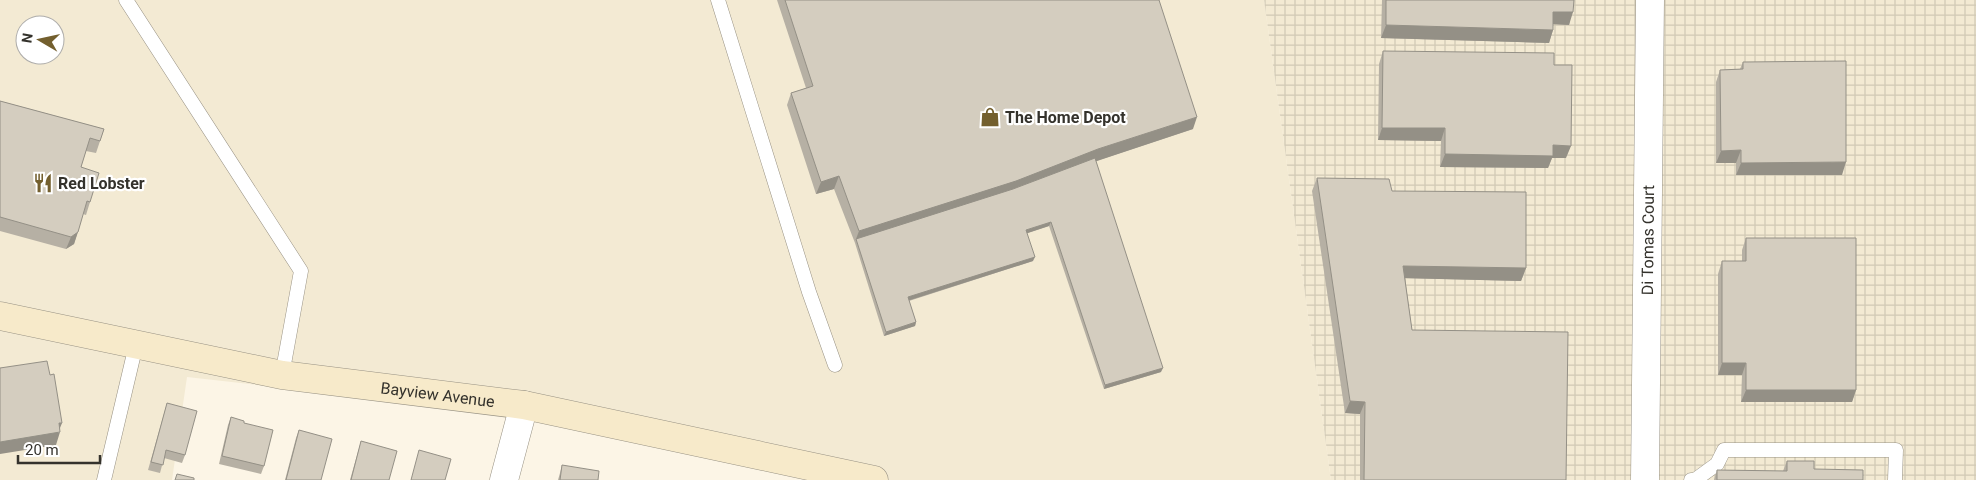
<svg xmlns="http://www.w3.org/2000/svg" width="1976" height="480" font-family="Roboto,sans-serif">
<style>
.built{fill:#f3ead3;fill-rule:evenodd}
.industrial{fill:url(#industrial-grid)}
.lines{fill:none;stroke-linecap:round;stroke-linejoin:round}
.lane-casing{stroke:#989284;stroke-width:15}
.street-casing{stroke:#989284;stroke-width:29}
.secondary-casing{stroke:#989284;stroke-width:29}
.lane{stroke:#fff;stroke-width:14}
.street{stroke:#fff;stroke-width:28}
.secondary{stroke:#f7eaca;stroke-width:28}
.wall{fill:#b6b0a4}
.shaded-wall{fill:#949086}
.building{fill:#d4cdbf;stroke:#949086}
.labels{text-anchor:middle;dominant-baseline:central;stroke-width:4.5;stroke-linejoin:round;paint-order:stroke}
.poi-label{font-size:16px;font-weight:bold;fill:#34322c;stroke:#fff;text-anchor:start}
.street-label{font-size:16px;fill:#34322c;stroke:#fff}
</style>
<defs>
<pattern id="industrial-grid" width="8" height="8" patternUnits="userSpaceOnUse" patternTransform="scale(1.25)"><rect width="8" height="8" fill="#f3ead3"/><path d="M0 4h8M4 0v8" fill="none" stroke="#d1c9b5"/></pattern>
</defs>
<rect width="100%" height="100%" fill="#fcf5e6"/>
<!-- built -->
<path class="built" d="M0,0h1264l67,480h-505l-314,-66 -325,-37 -15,103h-172zM25,25h30v30h-30z"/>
<!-- industrial -->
<path class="industrial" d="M1264,0h712v480h-645z"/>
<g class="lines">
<defs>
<path id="lane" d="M126,0l175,271 -19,104
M718,0l91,292 26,73
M104,480l32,-135
M1691,480h4l22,-16 7,-14h172l-1,30"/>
<g id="street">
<path d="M504,480l20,-75"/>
<path id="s1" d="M1645,480l5,-480"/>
</g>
<g id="secondary">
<path id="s2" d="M0,316l282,59 242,30 350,75"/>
</g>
</defs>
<!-- lane casing -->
<use href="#lane" class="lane-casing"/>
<!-- street casing -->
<use href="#street" class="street-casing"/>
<!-- secondary casing -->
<use href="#secondary" class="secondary-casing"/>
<!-- lane -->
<use href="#lane" class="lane"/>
<!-- street -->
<use href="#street" class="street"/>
<!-- secondary -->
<use href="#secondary" class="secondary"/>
</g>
<!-- wall -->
<path class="wall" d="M777,0h382l34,129 -97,32 65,211 -57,17 -55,-163 -22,7 6,28 -124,40 7,21 -1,4 -31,10 -29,-93 -21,-54 -18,5 -29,-89 4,-12 15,-5z
M1382,0h192l-5,25 -16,-1v6l-4,13 -168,-5z
M1383,51l171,14 12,93h-14l-4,10 -108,-1 1,-26 -63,-1 1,-76z
M1743,62l99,113h-106v-12h-20v-81l4,-12 20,-1z
M0,101l104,28 -8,24 -10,-2 -5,16 9,35 -4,13 -3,-1 -9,30 -8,5 -66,-18z
M1317,178l75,13 134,77 -5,13 -116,-3 7,52 154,150h-206v-66l-15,-1 -33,-222z
M1746,238l110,152 -4,12h-111l1,-27h-24v-101l4,-13h20v-11z
M167,403l18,52 -3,8 -18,-5 -4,15 -12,-3z
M231,417l13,6 20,43 -3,8 -42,-10 9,-39z
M299,430l22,50h-36l11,-42z
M361,441l28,39h-39z
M1787,461l27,8 49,11h-149l3,-10 66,1z
M562,465l36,15h-40l2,-7z"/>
<!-- shaded-wall -->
<path class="shaded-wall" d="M1553,12h20l-4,13 -20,-1z
M1386,25l167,5 -4,13 -168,-5z
M1197,117l-4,12 -99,33 -82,31 -156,46 3,-8 239,-82z
M1382,128h63l-4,13 -63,-1z
M1553,145l18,1 -5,12h-14l-4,10 -108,-1 5,-13z
M1741,150l-5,13h-20l5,-12z
M1846,162l-4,13h-106l5,-12z
M839,176l-5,13 -18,5 5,-12z
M1051,222l-2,4 -24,8 1,-4z
M78,232l-4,12 -8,5 5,-12z
M1035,257l-2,4 -126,40 1,-4z
M1403,266l123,2 -5,13 -123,-3z
M916,322l-1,4 -31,10 2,-4z
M1722,363h24l-4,12h-24z
M1163,368l-2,4 -57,17 1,-4z
M1746,390h110l-4,12h-111z
M1350,401l15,1 -5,12 -15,-1z
M59,423h3l-4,10 2,-1 -4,13 -56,9v-12z"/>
<!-- building -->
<path class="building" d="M785,0h374l38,117 -99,32 -82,32 -157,50 -20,-55 -18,6 -30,-89 22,-7z
M1386,0h188l-1,12h-20v18l-167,-5z
M1383,51l171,2v12h18l-1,81 -18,-1v11l-108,-2v-26h-63z
M1846,61v101l-105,1v-13l-20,1 -1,-81 23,-1v-7z
M0,101l104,28 -4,12 -10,-3 -9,29 18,6 -9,29 -3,-1 -9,31 -7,5 -71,-20z
M1095,158l68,210 -58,17 -54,-163 -25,8 9,27 -127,40 8,25 -30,10 -30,-93 157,-50z
M1317,178l72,1 3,12 134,1v76l-123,-2 9,64 156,2 -2,148h-202l1,-78 -15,-1z
M1746,238h110v152h-110v-27h-24v-102h24z
M47,361l3,14 4,-1 8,49h-3l1,9 -60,10v-74z
M167,403l30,8 -12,44 -19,-5 -3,15 -12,-3z
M231,417l13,4v2l29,7 -9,36 -42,-10z
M299,430l33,9 -11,41h-35z
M361,441l36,10 -8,29h-38z
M419,450l32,9 -6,21h-34z
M1787,461h27v8l49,1v10h-146v-10l70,1z
M562,465l37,6 -1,9h-38z
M177,474l17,4v2h-19z"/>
<!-- icons -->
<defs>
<symbol id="shop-bare" viewBox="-9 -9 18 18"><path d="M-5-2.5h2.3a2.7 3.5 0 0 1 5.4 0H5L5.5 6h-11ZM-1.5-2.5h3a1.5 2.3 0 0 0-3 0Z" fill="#735f2e" stroke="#fff" stroke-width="2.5" paint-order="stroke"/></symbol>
<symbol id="restaurant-bare" viewBox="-9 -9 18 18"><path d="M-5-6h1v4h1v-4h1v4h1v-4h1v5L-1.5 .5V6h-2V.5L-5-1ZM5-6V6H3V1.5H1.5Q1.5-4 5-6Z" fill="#735f2e" stroke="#fff" stroke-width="2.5" paint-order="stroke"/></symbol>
</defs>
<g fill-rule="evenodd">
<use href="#shop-bare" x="976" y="103" width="28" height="28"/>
<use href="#restaurant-bare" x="29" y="169" width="28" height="28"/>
</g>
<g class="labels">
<!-- poi labels -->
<g class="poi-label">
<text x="1005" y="117">The Home Depot</text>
<text x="58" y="183">Red Lobster</text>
</g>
<!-- street labels -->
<g class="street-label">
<text stroke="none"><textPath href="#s1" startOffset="240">Di Tomas Court</textPath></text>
<text stroke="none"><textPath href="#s2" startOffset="445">Bayview Avenue</textPath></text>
</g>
</g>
<!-- north arrow -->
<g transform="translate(40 40) rotate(279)"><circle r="24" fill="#ffffff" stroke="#aeadab"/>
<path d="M0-4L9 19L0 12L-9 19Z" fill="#735f2e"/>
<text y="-8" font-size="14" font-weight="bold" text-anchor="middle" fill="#34322c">N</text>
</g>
<!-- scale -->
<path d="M18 455v8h82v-8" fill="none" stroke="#34322c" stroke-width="2.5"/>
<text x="25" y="455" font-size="15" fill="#34322c" stroke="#ffffff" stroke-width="4" paint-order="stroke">20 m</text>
</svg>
